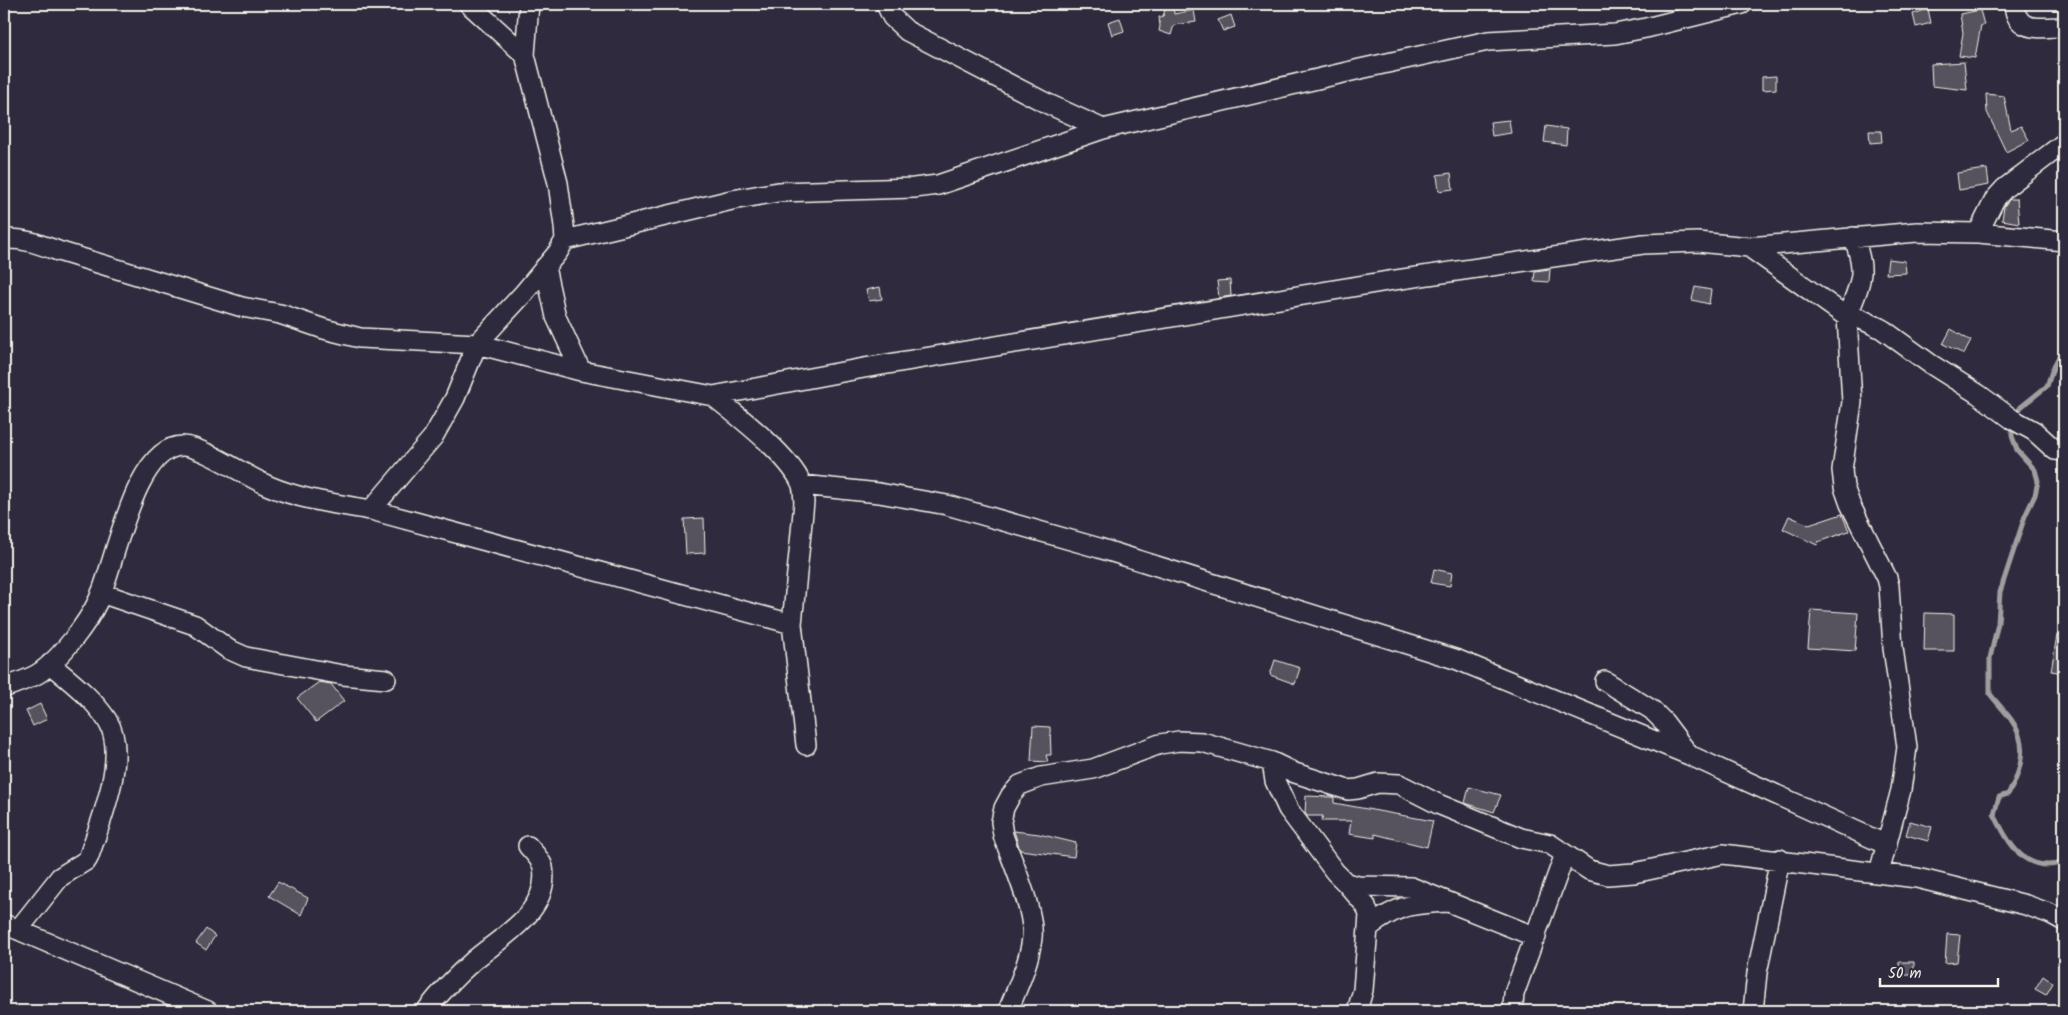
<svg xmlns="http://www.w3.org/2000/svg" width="2068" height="1015" font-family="Kalam,sans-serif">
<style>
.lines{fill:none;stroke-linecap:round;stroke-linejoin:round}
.stream{stroke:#a19ea0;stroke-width:5}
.building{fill:#56525f;stroke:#f4f1e8}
.minor-casing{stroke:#f4f1e8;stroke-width:22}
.minor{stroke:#2f2a3d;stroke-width:19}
</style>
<rect width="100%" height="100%" fill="#2f2a3d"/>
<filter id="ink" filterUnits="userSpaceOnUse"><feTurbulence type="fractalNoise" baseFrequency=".02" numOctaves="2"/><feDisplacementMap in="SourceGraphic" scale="10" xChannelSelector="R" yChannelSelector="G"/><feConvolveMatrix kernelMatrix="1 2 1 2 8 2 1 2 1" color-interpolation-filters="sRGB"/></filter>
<g filter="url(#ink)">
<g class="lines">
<!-- stream -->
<path class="stream" d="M2015,416l6,-9 26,-21 6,-18 11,-21
M2012,423v13l5,14 18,20 3,11 -3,14 -10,21 -25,76 -2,31 -8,35v36c10,13 24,25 29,41 7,19 -1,43 -11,59l-9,3 -5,17c15,30 31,61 70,48"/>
</g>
<!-- building -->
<path class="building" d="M1167,4h6l1,10 20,-4 2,12 -22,3 -3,10 -12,-4 1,-5 -1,-9 4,-1z
M1928,9l3,14 -15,4 -3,-13z
M1980,10l4,15h-3l-6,33 -16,-2 4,-23 -3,-19z
M1231,15l4,12 -12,4 -5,-11z
M1120,18l4,13 -12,4 -4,-13z
M1964,62l3,28 -35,-4 -1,-22z
M1776,76v13l-14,1v-13z
M1986,94l18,2 7,34 10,-4 8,14 -23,12 -19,-40z
M1509,120l2,13 -19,3 -2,-14z
M1546,126l21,3 -1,16 -22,-3z
M1869,131h12l1,11 -12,1z
M1987,169l2,16 -30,5 -2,-17z
M1451,173l2,16 -14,2 -2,-16z
M2010,199h7l2,24 -17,-3 2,-14z
M1888,259l17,2 1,12 -20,1z
M1550,269l-1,13 -15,-1 1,-10z
M1230,280l1,16 -12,2 -2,-17z
M880,287l2,12 -13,2 -3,-11z
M1695,287l16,3 -2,14 -17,-4z
M1951,329l20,12 -7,13 -21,-10z
M1842,514l7,17 -31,11 -1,3 -34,-16 6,-13 20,9z
M704,518l1,35 -19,1 -2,-35z
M1434,569l18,4 -2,13 -19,-3z
M1811,610l47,3 -3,38 -47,-3z
M1925,613l29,1v37h-30z
M2057,635l7,1v37l-13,-2z
M1275,660l25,8 -5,16 -25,-9z
M319,682l12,2 13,17 -28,21 -19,-24z
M40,704l7,15 -14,7 -7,-15z
M1033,726l17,1 1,28h-5l2,7 -17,-1z
M1469,787l32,8 -7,17 -29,-9z
M1306,796l26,1h2v6l99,18 -6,26 -52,-13v4l-26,-4 2,-13h-30l2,-5h-16l-2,-3z
M1910,821l22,6 -4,14 -22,-6z
M1014,831l25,3 37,9 -2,14 -54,-7z
M278,882l30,16 -7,17 -32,-19z
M206,929l9,7 -9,14 -10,-7z
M1947,934l13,1 -3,27 -12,1z
M1899,962h15v13h-15z
M2043,976l10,7 -7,12 -11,-6z"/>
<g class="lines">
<defs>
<path id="minor" d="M469,4l56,51
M886,4l6,13 15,14 139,72 57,26
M2014,4c2,30 27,23 50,23
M1978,233l17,-34 10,-11 59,-45
M1853,237c15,36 7,46 -6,80l14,2 21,10 47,34 49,31 34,25 22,12 21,19 9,1
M4,239c20,-1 35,5 54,12l184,56 38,7 44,15 36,9 117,6 104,27 132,25 151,-28 524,-87 255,-37 55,-2 51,5 98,70 5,85 -10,68 2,17 6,17 37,74 2,8 4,62 14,99 -6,43 -22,83
M565,240l167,-40 46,-8 136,-4 24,-3 165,-56 257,-60 128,-28 127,-7 31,-6 96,-24
M1749,247l168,-15 61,1 86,8
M545,267l11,50 25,54
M713,396c25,20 76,59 88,87 3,6 2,13 3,19l-12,122 14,121
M802,485l77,8 68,12 152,43 359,112 231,95 198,90
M371,510l62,-73 22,-39 22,-54 46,-50 35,-42 7,-12 -1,-14 -6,-43 -33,-128 4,-51
M101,593l94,32 33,24 18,8 97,18 43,4
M1605,681l47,29 12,12 25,33
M4,688c11,-5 28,-9 38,-17 20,-15 45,-47 56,-70 17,-35 36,-156 85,-155 21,1 64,31 86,40 33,14 67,18 102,24l421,114
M1272,762l3,19 13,28 47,63 11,11 12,3 53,1 125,50
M1346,883l20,23 3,9 -6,75 -6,21
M4,924l204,87
M1369,927c31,-23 40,-22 77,-25
M18,930l42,-53 27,-17 2,-4c12,-36 40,-102 18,-136 -14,-22 -38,-40 -57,-56
M426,1011c14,-18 30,-35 47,-50 28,-24 78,-50 70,-94 -2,-8 -10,-15 -15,-21
M1008,1011c9,-23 21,-47 24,-73 3,-27 -20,-76 -29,-103l-2,-13 3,-14 7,-13 9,-10 21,-8 52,-8 67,-25 19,-3 23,1 70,20 23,11 53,17 10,-1 20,-6 21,1 39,20 83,34 29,6 39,26 19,5 26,-2 89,-19 194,24 109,27 25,9 13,7
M1515,1011l-2,-5 1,-12 51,-140
M1753,1011l4,-38 23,-114"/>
</defs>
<!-- minor casing -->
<use href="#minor" class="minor-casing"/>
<!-- minor -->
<use href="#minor" class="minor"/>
</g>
</g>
<!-- margin -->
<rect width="2068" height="1015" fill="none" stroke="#2f2a3d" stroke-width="20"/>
<rect x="10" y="10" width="2048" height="995" fill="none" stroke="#f4f1e8" stroke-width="2" filter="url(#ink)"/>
<!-- scale -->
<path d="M1880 978v8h118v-8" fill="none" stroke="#f4f1e8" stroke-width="2.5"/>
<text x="1888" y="978" font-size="15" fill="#f4f1e8" stroke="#2f2a3d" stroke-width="4" paint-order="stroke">50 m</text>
</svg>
